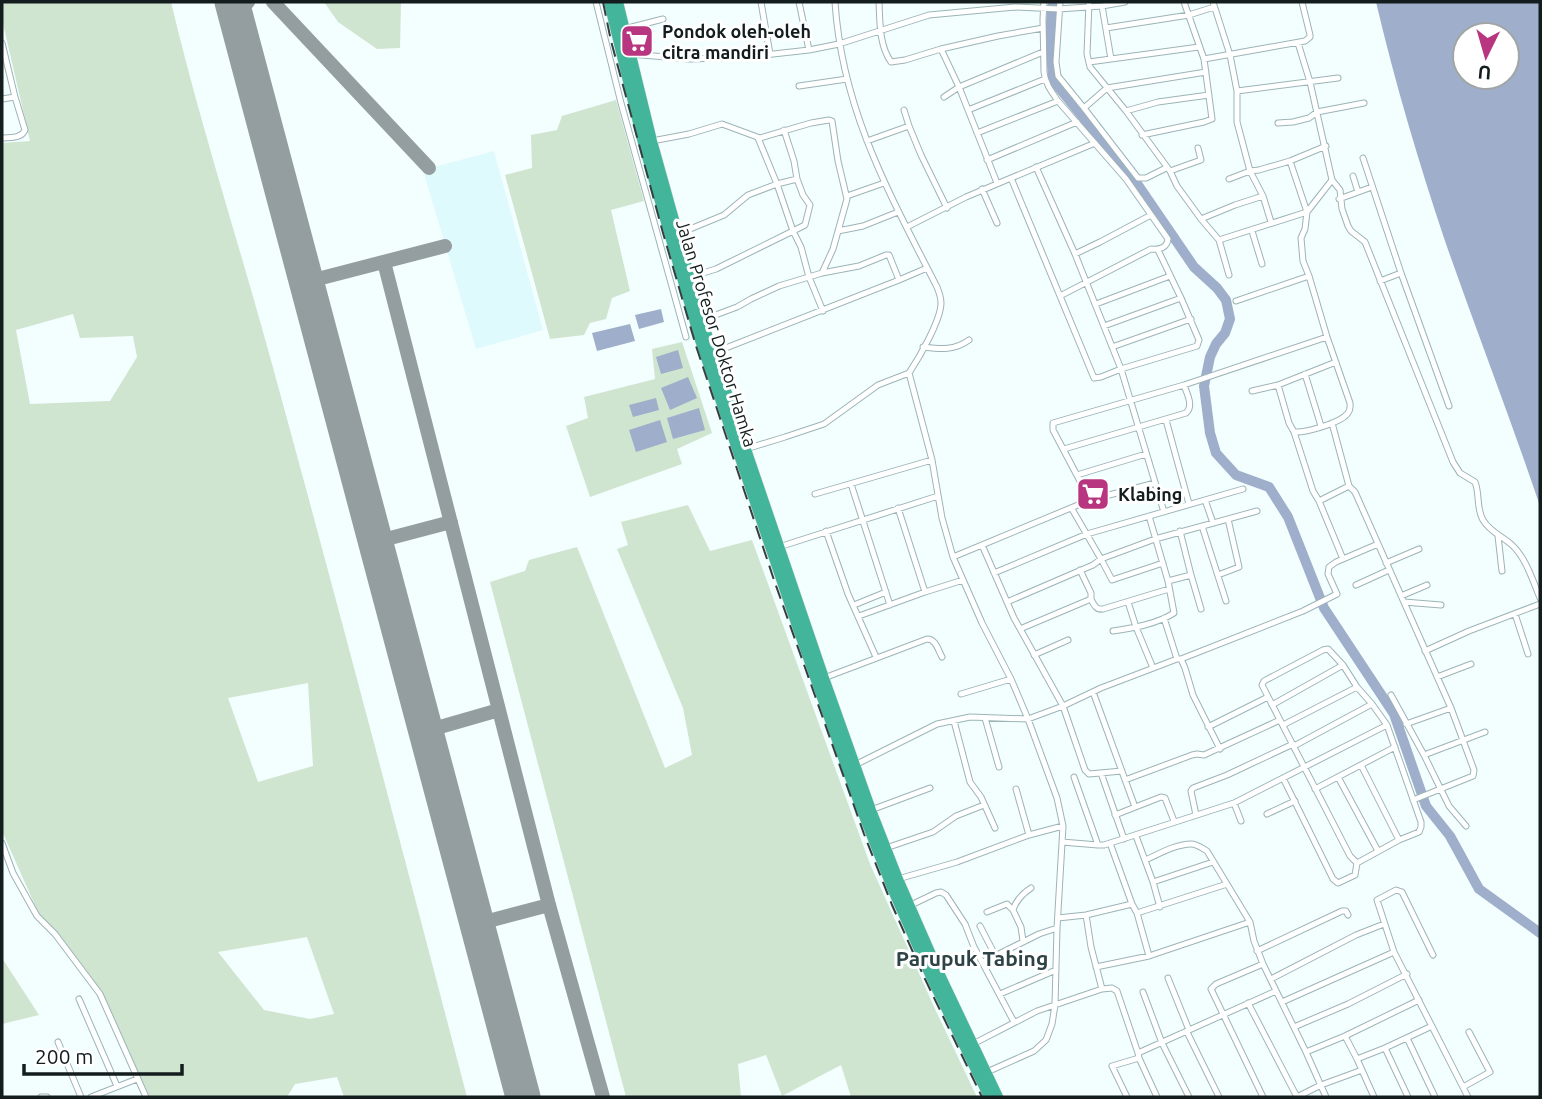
<svg xmlns="http://www.w3.org/2000/svg" width="1542" height="1099" font-family="Ubuntu,sans-serif">
<style>
.built{fill:#defafd}
.green{fill:#d0e5d0;fill-rule:evenodd}
.water{fill:#9faeca;fill-rule:evenodd}
.lines{fill:none;stroke-linecap:round;stroke-linejoin:round}
.river{stroke:#9faeca;stroke-width:10}
.taxiway{stroke:#949ea0;stroke-width:14}
.runway{stroke:#949ea0;stroke-width:35}
.street-casing{stroke:#9cb4b7;stroke-width:7}
.highway-casing{stroke:#d9dbdb;stroke-width:11}
.street{stroke:#fff;stroke-width:5}
.highway{stroke:#42b59b;stroke-width:10}
.rail{stroke:#363f40;stroke-width:2;stroke-dasharray:14 7;stroke-linecap:butt}
.labels{text-anchor:middle;dominant-baseline:central;stroke-width:6;stroke-linejoin:round;paint-order:stroke}
.poi-label{font-size:18px;font-weight:bold;fill:#141d1e;stroke:#fff;text-anchor:start}
.street-label{font-size:18px;fill:#141d1e;stroke:#fff}
.quarter-label{font-size:21px;font-weight:bold;fill:#2e4345;stroke:#fff}
</style>
<rect width="100%" height="100%" fill="#f3feff"/>
<!-- built -->
<path class="built" d="M494,151l49,179 -67,19 -53,-179z"/>
<!-- green -->
<path class="green" d="M2,2h169c29,122 68,241 101,362 67,244 131,488 195,733h-123l-7,-20 -42,7 -8,13h-137l-53,-110 -55,-66 -40,-90v-688l28,-2 -28,-122zM73,314l7,24 53,-2 4,21 -27,44 -80,3 -14,-74zM308,683l5,83 -55,16 -30,-84zM307,937l27,77 -24,5 -46,-9 -46,-58z
M324,2h77l-1,46 -23,1 -39,-27z
M616,100l28,101 -33,9 19,81 -18,7 -6,21 -16,4 -6,12 -34,4 -45,-164 27,-7 -1,-33 26,-5 5,-14z
M682,342l30,91 -35,16 5,15 -92,33 -24,-71 22,-8 -4,-21 71,-18 -3,-30z
M688,505l22,46 42,-11 118,324 65,145 42,88h-126l-10,-32 -59,31 -16,-41 -28,9 3,33h-115l-136,-515 35,-11 4,-11 48,-13 88,221 27,-13 -9,-47 -66,-159 11,-4 -7,-23z
M2,958l37,57 -37,9z"/>
<!-- water -->
<path class="water" d="M1376,2h164v504c-30,-89 -64,-176 -95,-265 -26,-78 -50,-158 -69,-239zM1507,35v42h-42v-42z
M661,309l3,13 -25,7 -4,-14z
M630,324l5,17 -38,10 -5,-18z
M678,350l5,18 -22,6 -5,-17z
M688,377l9,21 -27,12 -9,-22z
M656,398l3,12 -26,7 -4,-12z
M699,408l6,22 -32,9 -6,-21z
M660,420l7,22 -31,10 -7,-22z"/>
<g class="lines">
<!-- river -->
<path class="river" d="M1053,2l-3,30 3,48 85,105 56,82 23,21 9,12 4,19 -5,14 -9,11 -6,13 -6,29 6,47 6,20 20,22 33,12 19,30 36,91 70,106 32,92 24,30 29,53 61,44"/>
<!-- taxiway -->
<path class="taxiway" d="M273,2l156,166
M233,6l15,-4
M384,262l165,643 54,192
M306,282l139,-36
M375,542l76,-20
M426,731l73,-21
M477,924l72,-19"/>
<!-- runway -->
<path class="runway" d="M232,2l291,1095"/>
<defs>
<path id="street" d="M596,2l25,101 65,234
M761,2l9,52
M799,2l10,48
M879,2c1,20 0,43 12,60l14,-2 36,-11
M1044,2l-1,17 1,53c1,11 7,19 14,29l68,78 42,60c-1,9 -9,11 -17,10l-91,47
M1060,2l-4,60 2,14 26,32 54,70h8l20,-10
M1089,2l-2,52 3,13 36,44 44,60 7,15 24,33 18,21 10,35
M1213,2l17,53 7,36v31l13,49 13,25 8,26
M1102,6l9,53
M1106,28l83,-13 25,-8
M624,29l39,-10
M2,43l13,54 -13,2
M630,54l60,5 57,-2 62,-7 30,-6 90,-29 86,-8 44,2 43,-3 23,-4
M1204,59l101,-18 5,-4v-2l-8,-33
M1089,62l110,-15
M799,86l48,-7
M1237,91l101,-13
M944,97l15,-10 84,-35
M1084,108l23,-20 99,-16
M904,110l5,16
M968,110l77,-31
M1126,111l32,-9 51,-7
M1278,123l15,-1 16,-4 8,-6 47,-9
M977,133l81,-32
M1142,135l62,-13 8,-3 -8,-60 -20,-57
M2,138c8,-1 19,1 23,-8l-10,-33
M758,138l19,46 20,-5 -3,-18 -10,-31
M652,141l37,-7 33,-10 38,14 51,-15 18,-3 3,1 6,40 9,38 -14,50 -11,24
M867,141l42,-15 12,29 26,53
M1095,143l-84,35 83,200 7,-1 20,-8 76,-23 2,-6 -18,-42 -23,-48
M1363,158l38,115 48,133
M987,160l90,-38
M1036,167l39,87 25,-12 51,-27
M1170,171l31,-11 -3,-12
M1353,176l5,16
M797,179l6,16 7,10 -5,20 -12,6 8,16 8,30 14,34
M1229,179l21,-8 9,-1 31,-9 36,-15
M1332,180l8,10 2,19 6,17 3,5 14,11 88,220 7,11 15,9c5,12 1,26 8,38 7,12 19,16 29,25 14,13 21,36 28,53
M997,183l-38,-96 -18,-38 57,-13 45,-8
M982,189l15,34
M847,196l37,-13
M1339,199l33,-12
M1201,219l34,-14 28,-9
M907,227l59,-30 45,-19
M838,231l25,-5 35,-14
M1252,231l10,33
M678,234l46,-19 24,-20 29,-11 16,47 -77,38 -26,8
M1219,240l88,-28 25,-32 -22,-98 -12,-39
M1075,254l46,115 43,143
M1380,281l21,-8
M1236,301l73,-25
M1096,304l74,-28
M702,320l35,-13 14,-8 28,-13 43,-13 37,-7 27,-11h3l10,25
M1104,326l77,-28
M923,347c17,2 31,4 46,-7
M1112,347l79,-28
M713,353l186,-73 28,-12
M909,373l23,87 10,58 11,39 29,66 29,56 17,40 29,79 6,28 -6,102 -2,77 -3,19 -6,16 -12,11 -47,21
M1305,374l16,52
M1278,385l11,38 5,9c11,1 47,-9 54,-19 3,-4 2,-5 2,-10l-23,-66 -18,-61 -6,-15 -2,-23 4,-9 2,-17 -17,-51
M1252,391l26,-6 58,-23
M1166,420l23,84
M1332,423l17,63 6,6 96,216 23,62 -1,6 -60,24
M1294,432l19,59 6,10
M746,449l39,-12 39,-13 54,-39 31,-12c10,-15 32,-53 32,-70 0,-6 -2,-11 -4,-16 -48,-94 -95,-177 -102,-285
M1064,449l122,-36c8,-7 1,-19 -2,-28
M1077,475l69,-21
M851,484l39,121
M815,494l117,-34
M1090,500l-37,-70v-7l131,-38 143,-48
M1205,500l8,23
M898,508l27,84
M1072,509l29,50 11,21 51,-17
M1202,526l24,75
M826,531l22,63 28,63
M1498,536l4,35
M982,545l32,73 49,88 22,64 4,4 33,-3
M779,547l159,-51
M953,557l137,-57 65,-17
M1343,559l-24,-58 30,-15
M1386,563l33,-14
M994,573l93,-39 156,-45
M1191,575l10,34
M1218,575l21,-8 -11,-48
M1168,581l23,-6 -11,-44
M1356,585l33,-15
M1401,596l26,-11
M1091,599c3,6 5,11 12,10l66,-20
M1007,602l86,-37 8,-6 54,-20 102,-28
M1128,602l8,25 17,41
M1404,602l37,3
M854,605l32,-13
M1515,614l13,40
M859,616l66,-24 38,-12
M1164,618l13,41
M1020,629l71,-30v-6l-11,-23
M1113,631c20,-3 44,-7 61,-18l-6,-32 -19,-65
M1425,651l44,-20 71,-27
M1034,655l34,-15
M1181,659l122,-48 34,-17 -9,-20 1,-7 7,-5 42,-18
M1437,677l34,-13
M824,678l103,-39c9,0 11,11 15,18
M1093,692l42,115
M961,694l50,-15
M1391,695l33,60 25,51 17,20
M1272,705l71,-40
M985,718l14,49
M954,721l16,61 11,15 14,31
M1406,724l45,-16
M1283,725l74,-38
M1208,727l60,-30
M1294,746l78,-42
M1424,755l61,-23
M855,765l82,-41 33,-7 58,2 35,-13 38,-18 76,-29h4l4,9 8,27 27,54
M1361,765l38,75
M1101,773l23,66
M1074,777l24,68h6l130,-42 153,-78
M1338,777l40,74
M1283,778l50,101 5,4 17,-8 2,-12 -7,-7 -88,-171 2,-4 59,-31 5,-1 15,16 14,22 15,17 15,21 34,97v5l-2,5 -20,8 -42,23
M1125,780l67,-25 5,-1 7,1 76,-35
M1016,789l13,46
M1315,789l80,-42
M1234,803l7,18
M871,810l59,-22
M1267,814l28,-13
M1115,815l46,-18 4,1 9,23
M1196,815l-5,-24 2,-3 34,-13 66,-31
M1136,836l17,46 7,25
M1062,842l36,3
M2,843l11,30 24,43 18,18 45,60 46,103
M1110,843l22,61 5,9 12,43
M886,848l47,-16 23,-16 28,-11
M1145,860c14,-6 31,-16 46,-16 6,0 11,4 16,7l43,71 4,19 9,23 43,88 20,45
M898,879l59,-17 72,-27 34,-9
M1153,882l60,-20
M909,906l27,-13 5,-1 5,3 19,29 9,23 40,75
M987,912l20,-8 6,6
M1137,913l90,-29
M1086,915l5,32 11,42
M1058,918l28,-3 46,-11
M980,926l15,29
M1023,941l-2,-14 -8,-17c3,-10 9,-16 18,-22
M1257,951l85,-40h4l2,4
M1433,955l-31,-63 -6,-2 -19,10 17,52 74,145
M983,962l56,-28 18,-6
M1096,967l53,-11 101,-34
M1168,978l21,52
M1271,979l85,-44 28,-11
M1143,992l19,51 27,54
M1000,994l56,-24
M79,999l38,87
M1282,1002l112,-50
M1248,1003l49,94 24,-12 41,-15
M1294,1027l54,-23 59,-30
M1187,1032l32,65
M1345,1036l12,23 17,38
M1407,1038l28,59
M58,1042l23,55
M973,1044l64,-33 65,-22 10,-1 5,3 21,62
M1385,1048l23,49
M1306,1052l39,-16 74,-36
M1139,1058l18,39
M1357,1059l28,-11 47,-22
M1463,1087l27,-15 -21,-40
M41,1097h6
M91,1097l46,-18
M1127,1097l-15,-31 27,-8 -1,-5 138,-62
M1263,1097l-52,-108 5,-5 47,-20"/>
<path id="highway" d="M609,2l33,137 58,201 97,286 62,177 33,85 39,89 58,120
M618,2l34,139 50,179 122,358 47,132 27,69 42,96 58,122"/>
</defs>
<!-- street casing -->
<use href="#street" class="street-casing"/>
<!-- highway casing -->
<use href="#highway" class="highway-casing"/>
<!-- street -->
<use href="#street" class="street"/>
<!-- highway -->
<use href="#highway" class="highway"/>
<!-- rail -->
<path class="rail" d="M603,2l8,39 52,192 33,113 78,234 90,254 28,71 32,72 58,120"/>
</g>
<!-- icons -->
<defs>
<symbol id="supermarket-square" viewBox="-11 -11 22 22"><rect x="-9" y="-9" width="18" height="18" rx="4" fill="#b7367f" stroke="#fff"/><path d="M-6-5.5h2.5l.6 2H6L4.5 2H-2.5L-4.4-4H-6ZM-1.5 3.2a1.3 1.3 0 1 0 .1 0ZM3 3.2a1.3 1.3 0 1 0 .1 0Z" fill="#fff"/></symbol>
</defs>
<g fill-rule="evenodd">
<use href="#supermarket-square" x="618" y="22" width="38" height="38"/>
<use href="#supermarket-square" x="1074" y="475" width="38" height="38"/>
</g>
<g class="labels">
<!-- poi labels -->
<g class="poi-label">
<text x="662" y="31">Pondok oleh-oleh<tspan x="662" dy="21">citra mandiri</tspan></text>
<text x="1118" y="494">Klabing</text>
</g>
<!-- street labels -->
<g class="street-label">
<text transform="translate(717 333) rotate(73)">Jalan Profesor Doktor Hamka</text>
</g>
<!-- quarter labels -->
<g class="quarter-label">
<text x="972" y="958">Parupuk Tabing</text>
</g>
</g>
<!-- border -->
<rect width="1542" height="1099" fill="none" stroke="#141d1e" stroke-width="7"/>
<!-- north arrow -->
<g transform="translate(1486 56) rotate(185)"><circle r="33" fill="#ffffff" stroke="#a1a5a5" stroke-width="2"/>
<path d="M0-5L12 26L0 18L-12 26Z" fill="#b7367f"/>
<text y="-10" font-size="19" font-weight="bold" text-anchor="middle" fill="#141d1e">U</text>
</g>
<!-- scale -->
<path d="M24 1064v10h158v-10" fill="none" stroke="#141d1e" stroke-width="3.5"/>
<text x="35" y="1064" font-size="21" fill="#141d1e" stroke="#ffffff" stroke-width="5" paint-order="stroke">200 m</text>
</svg>
